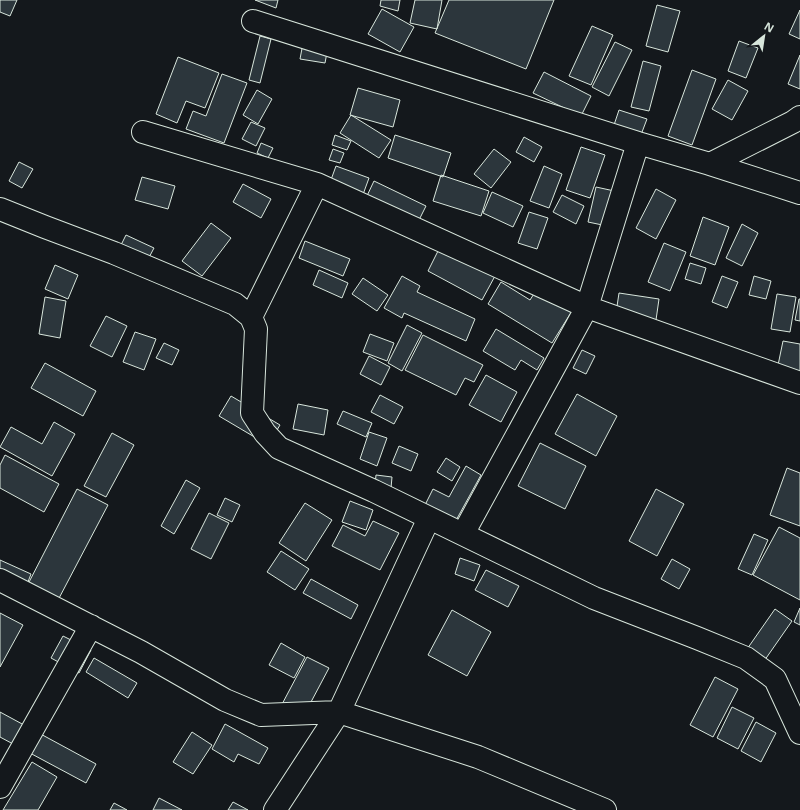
<svg xmlns="http://www.w3.org/2000/svg" width="800" height="810" font-family="'Noto Sans',sans-serif">
<style>
.building{fill:#2c363c;stroke:#d8e6dc}
.lines{fill:none;stroke-linecap:round;stroke-linejoin:round}
.minor-casing{stroke:#d8e6dc;stroke-width:24}
.minor{stroke:#14181c;stroke-width:22}
</style>
<rect width="100%" height="100%" fill="#14181c"/>
<!-- building -->
<path class="building" d="M0,0h17l-7,16 -10,-4z
M255,0h23l-2,8z
M381,0h19l-2,11 -18,-5z
M415,0h27l-5,29 -27,-6z
M449,0h105l-28,69 -91,-36z
M657,5l23,6 -12,41 -22,-6z
M382,9l32,18 -14,25 -32,-18z
M800,10v29l-11,-5z
M592,26l21,9 -22,50 -22,-9z
M260,36l11,3 -11,44 -11,-3z
M739,41l19,7 -12,30 -18,-7z
M615,42l17,8 -23,46 -17,-9z
M303,43l25,4 -3,16 -25,-4z
M800,55v34l-12,-5z
M178,57l41,16 -14,35 -19,-7 -9,22 -21,-9z
M643,61l18,5 -12,45 -18,-4z
M692,70l24,9 -24,66 -24,-9z
M544,72l47,24 -10,20 -48,-23z
M222,74l25,9 -23,60 -38,-14 7,-18 13,5z
M728,80l20,11 -16,29 -20,-11z
M358,88l42,12 -7,27 -43,-12z
M257,90l15,9 -14,25 -15,-9z
M619,110l28,9 -8,21 -27,-9z
M351,115l40,25 -12,18 -39,-25z
M251,122l14,6 -9,18 -14,-7z
M335,135l16,6 -4,9 -15,-5z
M395,135l56,18 -8,24 -55,-19z
M524,137l18,10 -8,15 -18,-10z
M261,143l12,5 -5,10 -11,-5z
M581,147l24,8 -15,43 -24,-8z
M333,149l11,4 -4,10 -11,-3z
M494,149l17,13 -20,26 -17,-14z
M19,162l14,7 -11,19 -13,-7z
M336,166l33,12 -8,22 -33,-12z
M544,166l18,8 -13,34 -19,-7z
M441,175l48,16 -8,25 -48,-15z
M142,177l33,9 -7,23 -33,-9z
M374,181l52,25 -10,20 -51,-26z
M243,184l28,15 -10,19 -28,-16z
M596,187l23,5 -7,35 -24,-5z
M656,189l20,11 -20,39 -20,-11z
M492,192l31,14 -10,21 -30,-14z
M562,195l22,11 -8,18 -23,-12z
M529,212l19,6 -11,31 -19,-6z
M703,217l26,10 -14,38 -25,-9z
M211,223l20,15 -29,38 -20,-15z
M742,224l16,9 -16,33 -16,-8z
M126,235l28,13 -9,17 -27,-14z
M305,241l45,18 -7,17 -44,-18z
M664,243l22,9 -16,39 -22,-9z
M440,247l55,29 -13,24 -54,-29z
M690,263l16,5 -5,16 -16,-5z
M55,265l23,10 -10,24 -23,-10z
M319,270l29,13 -6,15 -29,-13z
M402,276l18,10 -3,6 58,27 -9,22 -62,-28 -2,5 -18,-10z
M722,276l16,6 -11,26 -15,-6z
M754,276l17,5 -5,18 -17,-4z
M363,278l25,17 -11,16 -25,-17z
M501,282l29,18 7,-11 35,22 -20,32 -64,-39z
M619,293l40,6 -3,21 -40,-7z
M777,294l19,3 -6,35 -19,-3z
M45,297l21,4 -6,37 -21,-4z
M799,299h1v22l-5,-1z
M106,316l21,10 -15,31 -22,-11z
M407,325l15,8 -20,38 -14,-8z
M496,329l48,29 -7,12 -16,-10 -6,10 -32,-19z
M135,332l21,7 -12,31 -21,-8z
M370,334l24,9 -7,18 -24,-9z
M423,335l60,30 -9,17 -9,-4 -9,17 -51,-25z
M783,341l17,3v31l-23,-5z
M164,343l15,7 -7,15 -16,-7z
M582,350l13,6 -9,18 -13,-6z
M369,356l21,11 -9,18 -21,-11z
M45,363l51,28 -13,25 -52,-28z
M486,375l31,17 -16,30 -32,-17z
M577,394l40,22 -21,40 -41,-22z
M380,395l23,12 -9,17 -23,-12z
M231,396l49,29 -12,20 -49,-29z
M298,404l30,6 -4,25 -31,-6z
M343,411l29,12 -6,14 -29,-13z
M54,422l21,12 -23,42 -52,-29 11,-20 31,17z
M369,432l18,6 -10,28 -17,-7z
M112,433l22,12 -28,52 -22,-11z
M540,443l46,23 -21,43 -47,-23z
M399,446l19,8 -7,17 -19,-8z
M5,455l54,29 -15,28 -44,-24v-23z
M446,458l14,9 -8,14 -15,-9z
M466,466l15,9 -27,49 -30,-17 9,-18 16,8z
M787,468l13,5v53l-30,-11z
M376,475l16,2 -1,11 -16,-3z
M186,480l14,8 -26,46 -13,-8z
M77,489l31,16 -51,97 -30,-16z
M656,489l28,15 -27,52 -28,-15z
M225,498l15,7 -8,17 -15,-7z
M350,501l23,9 -7,20 -24,-8z
M305,503l27,17 -26,41 -27,-18z
M209,513l20,10 -18,36 -20,-10z
M373,521l26,12 -19,37 -48,-24 11,-21 22,11z
M779,527l21,11v62l-47,-25z
M754,534l14,6 -16,35 -14,-6z
M281,551l28,18 -14,21 -28,-18z
M460,558l20,7 -6,16 -19,-7z
M672,559l18,10 -11,20 -18,-10z
M0,560l31,14 -5,13 -26,-11z
M486,570l33,16 -11,21 -33,-17z
M311,579l47,26 -7,14 -48,-26z
M800,608v17l-6,-3z
M775,609l17,12 -30,43 -17,-12z
M452,610l39,22 -24,44 -39,-21z
M0,613l23,12 -23,42z
M63,636l28,14 -12,23 -28,-15z
M281,643l24,14 -11,21 -25,-13z
M307,657l22,11 -27,51 -22,-11z
M94,658l43,25 -9,15 -42,-26z
M715,677l23,12 -25,48 -23,-12z
M732,707l22,11 -16,31 -21,-11z
M0,712l96,52 -10,19 -86,-46z
M756,722l20,11 -15,29 -20,-11z
M225,724l43,24 -9,16 -21,-10 -4,8 -22,-13z
M192,732l20,13 -19,29 -20,-12z
M32,762l25,15 -19,33h-35z
M159,798l23,12h-29z
M233,802l15,8h-20z
M114,803l13,7h-17z"/>
<g class="lines">
<defs>
<path id="minor" d="M253,21l385,122 72,21 90,29
M143,132l174,52 270,123 213,76
M710,164l83,-42 7,-5
M0,209l45,18 69,26 121,51 16,13 5,12 -4,84 13,20 14,15 95,43 220,107 103,40 49,20 29,21 25,54
M251,317l66,-133
M463,534l124,-227 51,-164
M0,580l141,72 84,48 36,15 78,-3 139,45 127,53
M0,787l91,-161
M275,810l64,-98 90,-194"/>
</defs>
<!-- minor casing -->
<use href="#minor" class="minor-casing"/>
<!-- minor -->
<use href="#minor" class="minor"/>
</g>
<!-- north arrow -->
<g transform="translate(764 36) rotate(30)" stroke="#14181c" stroke-width="3" paint-order="stroke">
<path d="M0-3L7 15L0 10L-7 15Z" fill="#d8e6dc"/>
<text y="-6" font-size="11" font-weight="bold" text-anchor="middle" fill="#d8e6dc">N</text>
</g>
</svg>
